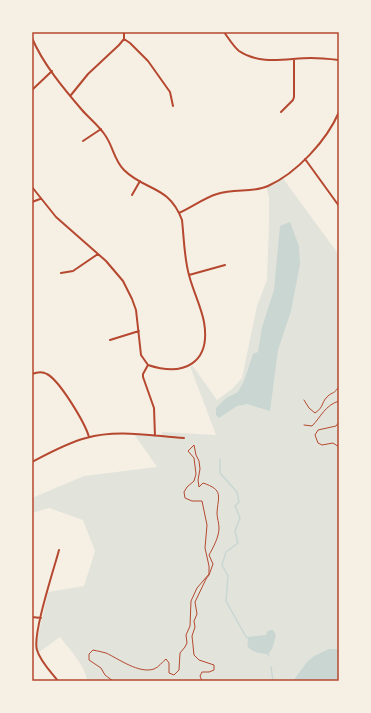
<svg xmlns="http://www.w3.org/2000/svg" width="371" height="713" font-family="Rubik,sans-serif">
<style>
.green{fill:#e2e4dc}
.water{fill:#c9d6d2}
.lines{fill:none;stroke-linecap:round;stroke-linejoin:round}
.stream{stroke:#c9d6d2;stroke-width:1.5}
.path{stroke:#b5482f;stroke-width:1}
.minor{stroke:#b5482f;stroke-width:2}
.neatline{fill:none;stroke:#b5482f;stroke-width:1.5}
</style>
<rect width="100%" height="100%" fill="#f6efe4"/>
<!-- green -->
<path class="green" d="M282,177l57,78v426l-252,-1c-3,-16 -17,-30 -27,-43l-22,16 -2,-8 12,-53 36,-6 11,-35 -12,-31 -34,-12 -17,5v-15l52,-22 73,-9 -23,-33 28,2v-4l54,3 -26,-69 2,-1 25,35 15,-11 10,-11 15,-72 10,-26 2,-56v-27l-3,-11z"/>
<!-- water -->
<path class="water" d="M290,222l9,24 1,18 -9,47 -13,39 -8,61 -23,-7 -10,2 -18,12 -3,-3v-7l10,-10 12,-6 6,-11 9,-27 5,-2 4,-25 12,-37 6,-64z
M270,630h3l3,5c-1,4 -4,17 -7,18 -5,3 -19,-2 -21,-6 -1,-2 0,-7 0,-10l18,-2 1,-3z
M329,649h10v32h-46l14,-19 7,-6z"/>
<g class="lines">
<!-- stream -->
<path class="stream" d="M220,459v14l17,19 2,10 -4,4 5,12 -5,13 3,12 -12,9 -4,13 6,11 -2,25 20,36 3,1
M267,652l2,4
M271,667l2,14"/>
<!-- path -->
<path class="path" d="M304,400l5,8 6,5c9,-6 6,-10 12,-16 6,-6 7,-2 12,-11
M339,422l-3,4 -18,4 -3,5 3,8 4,2 11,-2 6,4
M304,425l8,1c9,-9 13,-21 27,-25
M113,681l-8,-6 -4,-7 -12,-8v-6l4,-4c5,1 9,2 13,3 13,6 33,21 48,16 5,-2 8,-7 12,-10l3,4v10l5,2 5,-5 1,-17 5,-6 2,-4 -1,-8 4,-9 1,-25 6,-13 12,-14v-8l-4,-18 2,-23 -5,-24h-10l-7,-3 -1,-6 3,-5 7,-6 2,-7 -2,-16 -6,-7 6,-6 2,10 3,6 1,8 -2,11 1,7 4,-4c21,7 15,13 14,30 0,5 2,10 2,15 0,9 -6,20 -10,27l4,9 -4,11 -3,4 -11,23 2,12 -3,7 1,6 -3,9 2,19 5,5 15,5v5l-5,2h-7l-2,4 2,5
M183,681h1"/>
<!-- minor -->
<path class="minor" d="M224,32c5,7 9,14 15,19 22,15 49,7 72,7 10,0 19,1 28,2
M32,38c11,26 32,51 50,72 8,9 17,16 23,25 8,11 9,25 19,35 21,21 45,15 58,50 2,18 2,37 7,55 4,16 12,31 15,47 7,41 -20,55 -56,43
M124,39l6,4 18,18 22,31 3,14
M32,90l20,-19
M71,95l17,-21 31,-29 5,-6v-7
M281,112l12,-12 1,-3v-38
M83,141l18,-12
M305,159l34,47
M32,187l24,30 50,44 17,20 9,18 4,11 5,45 7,10 -5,9v3l11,31 1,28
M132,195l8,-14
M32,202l8,-3
M179,213c13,-6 25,-15 38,-19 17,-6 36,-1 51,-8 29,-13 59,-46 71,-74
M61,273l12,-2 25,-17
M189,275l36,-10
M110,340l29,-9
M32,374c5,-2 10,-3 15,0 13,7 38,49 42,63
M32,462c17,-9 35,-19 54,-24 31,-9 66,-2 98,0
M32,617l9,1
M58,681c-7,-9 -18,-20 -21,-31 -5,-15 17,-81 22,-100
M84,681h6"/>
</g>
<!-- border -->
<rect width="371" height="713" fill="none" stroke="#f6efe4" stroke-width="66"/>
<rect x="33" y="33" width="305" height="647" class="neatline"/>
</svg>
